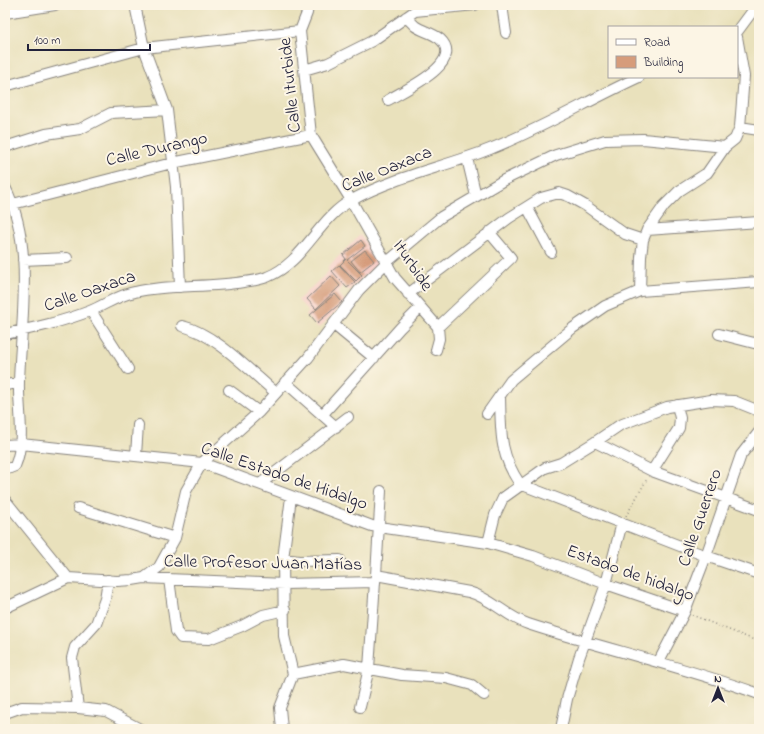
<svg xmlns="http://www.w3.org/2000/svg" width="764" height="734" font-family="'Indie Flower',sans-serif">
<style>
.built{fill:#f7d0ca}
.building{fill:#d69c7b}
.lines{fill:none;stroke-linecap:round;stroke-linejoin:round}
.minor-casing{stroke:#86827c;stroke-width:12}
.path{stroke:#86827c;stroke-width:1.5;stroke-dasharray:1 3;stroke-linecap:butt}
.minor{stroke:#fff;stroke-width:10}
.labels{text-anchor:middle;dominant-baseline:central;stroke-width:4;stroke-linejoin:round;paint-order:stroke}
.street-label{font-size:18px;fill:#22223b;stroke:#fcf5e5}
</style>
<rect width="100%" height="100%" fill="#fcf5e5"/>
<filter id="ink" filterUnits="userSpaceOnUse"><feTurbulence type="fractalNoise" baseFrequency=".025" numOctaves="2"/><feDisplacementMap in="SourceGraphic" scale="8" xChannelSelector="R" yChannelSelector="G"/><feConvolveMatrix kernelMatrix="1 2 1 2 8 2 1 2 1" color-interpolation-filters="sRGB"/></filter>
<filter id="wash" filterUnits="userSpaceOnUse"><feTurbulence type="fractalNoise" baseFrequency=".012" numOctaves="4" result="noise"/><feDisplacementMap in="SourceGraphic" scale="16" xChannelSelector="R" yChannelSelector="G"/><feGaussianBlur stdDeviation="0.9" result="paint"/><feColorMatrix in="noise" values="0 0 0 0 0 0 0 0 0 0 0 0 0 0 0 0 0 1.4 0 .05"/><feComposite in="paint" operator="in"/></filter>
<g filter="url(#wash)">
<rect width="100%" height="100%" fill="#e9e1bc"/>
<!-- built -->
<path class="built" d="M360,235l22,25 -33,31 -5,-5 -6,7 8,9 -27,26 -13,-13 3,-3 -11,-12 31,-29 -2,-3z"/>
<g id="blocks">
<!-- building -->
<path class="building" d="M361,240l4,6 -18,14 15,15 -6,6 -16,-16 6,-6 -3,-4z
M365,250l9,11 -14,11 -9,-11z
M339,265l16,17 -8,6 -15,-17z
M331,276l9,10 -24,23 -9,-10z
M335,294l7,8 -25,21 -7,-8z"/>
</g>
</g>
<g filter="url(#ink)">
<use href="#blocks" fill-opacity="0" stroke="#86827c" stroke-width="1"/>
<g class="lines">
<defs>
<path id="minor" d="M135,5l9,43 23,62 9,77 4,100
M308,5l-1,8 -7,18 11,104 40,65 44,78 43,49 1,12 -3,11
M502,5l4,28
M5,13l50,-8
M737,32l20,-27
M304,70l24,-7 44,-22 43,-30 60,-6
M5,86l139,-38 156,-17
M388,100c16,-10 78,-37 52,-61 -7,-6 -18,-8 -25,-13 -3,-3 -6,-6 -9,-9
M740,127l19,3
M5,147l41,-13 34,-5 31,-16 56,-3
M467,158l9,38
M5,187c30,59 16,131 14,195 -1,28 7,58 -4,84l-10,4
M5,206l167,-43 139,-28
M527,207l24,45
M647,230l112,-8
M23,260l44,-2
M640,291l1,-34 2,-17 4,-10 17,-24 15,-15 28,-18 18,-26 10,-8 5,-12 4,-51 -7,-39
M408,294l101,-76 32,-20 18,-5 9,3 18,10 39,28 18,6
M91,311l37,58
M334,325l40,33
M182,326c32,7 68,45 93,66
M438,327l73,-69 -22,-26
M5,334c29,-6 57,-12 85,-23 15,-6 28,-16 45,-19 34,-8 73,-4 108,-10 8,-1 17,-2 24,-5 37,-14 51,-59 85,-77 44,-24 93,-33 138,-51 51,-20 99,-49 149,-72
M719,334l35,9 5,-1
M285,382l51,45
M5,385l14,-2
M229,390l30,22
M500,396c1,35 -1,58 20,88l186,72 53,18
M323,414l77,-86 20,-20
M487,414l24,-34 62,-52 32,-22 35,-15 119,-9
M595,442l57,29 107,39
M5,445l16,-1 181,19 170,63 116,17 45,13 73,28 79,27
M136,455l2,-30
M652,471l27,-43 1,-10 -3,-13
M260,484l88,-67
M291,497l-8,62 1,77 9,38
M5,500l63,78 49,3 15,-1 12,-2 15,-11 16,-29 11,-47 16,-28 57,-51 49,-54 51,-68 28,-28 54,-45 63,-37 52,-25 49,-15 38,-1 82,8
M78,508l97,30
M488,543l7,-28 8,-17 42,-30 16,-5 34,-21 25,-17 47,-18 44,-7 23,1 25,10
M283,559l16,2 41,-1
M376,575l5,-84
M144,578l141,6 90,-2 1,-7 93,17c22,6 38,25 59,32 76,25 155,42 231,70
M169,579l7,52 5,7 28,1 33,-13 21,-11 22,-5
M5,608l63,-30
M659,661l26,-50 21,-55 35,-101 18,-23
M293,674l51,-10 58,11 44,3 26,7 12,10
M360,707l9,-39 6,-86
M78,708l-6,-50 3,-11 21,-23 9,-25 3,-19
M5,713l17,-6 56,1 28,3 34,18
M282,729l-2,-21 13,-34
M561,729l6,-30 12,-41 27,-74 16,-61"/>
</defs>
<!-- minor casing -->
<use href="#minor" class="minor-casing"/>
<!-- path -->
<path class="path" d="M626,516l21,-37
M692,615l67,27"/>
<!-- minor -->
<use href="#minor" class="minor"/>
</g>
</g>
<g class="labels">
<!-- street labels -->
<g class="street-label">
<text transform="translate(291 85) rotate(-96)">Calle Iturbide</text>
<text transform="translate(157 150) rotate(-13)">Calle Durango</text>
<text transform="translate(387 170) rotate(-22)">Calle Oaxaca</text>
<text transform="translate(412 266) rotate(56)">Iturbide</text>
<text transform="translate(90 292) rotate(-19)">Calle Oaxaca</text>
<text transform="translate(284 477) rotate(19)">Calle Estado de Hidalgo</text>
<text transform="translate(701 518) rotate(-71)">Calle Guerrero</text>
<text transform="translate(263 564) rotate(1)">Calle Profesor Juan Matías</text>
<text transform="translate(630 574) rotate(20)">Estado de hidalgo</text>
</g>
</g>
<!-- margin -->
<rect width="764" height="734" fill="none" stroke="#fcf5e5" stroke-width="20"/>
<!-- legend -->
<rect x="608" y="26" width="130" height="52" fill="#fcf5e5" stroke="#a5a1a1"/>
<rect x="616" y="39" width="20" height="6" fill="#ffffff" stroke="#a5a1a1"/>
<text x="644" y="46" font-size="12" fill="#22223b">Road</text>
<rect x="616" y="56" width="20" height="12" fill="#d69c7b" stroke="#a5a1a1"/>
<text x="644" y="66" font-size="12" fill="#22223b">Building</text>
<!-- north arrow -->
<g transform="translate(718 688)" stroke="#fcf5e5" stroke-width="3" paint-order="stroke">
<path d="M0-3L7 15L0 10L-7 15Z" fill="#22223b"/>
<text y="-6" font-size="11" font-weight="bold" text-anchor="middle" fill="#22223b">N</text>
</g>
<!-- scale -->
<path d="M28 44v6h122v-6" fill="none" stroke="#22223b" stroke-width="2"/>
<text x="34" y="44" font-size="12" fill="#22223b" stroke="#fcf5e5" stroke-width="3" paint-order="stroke">100 m</text>
</svg>
